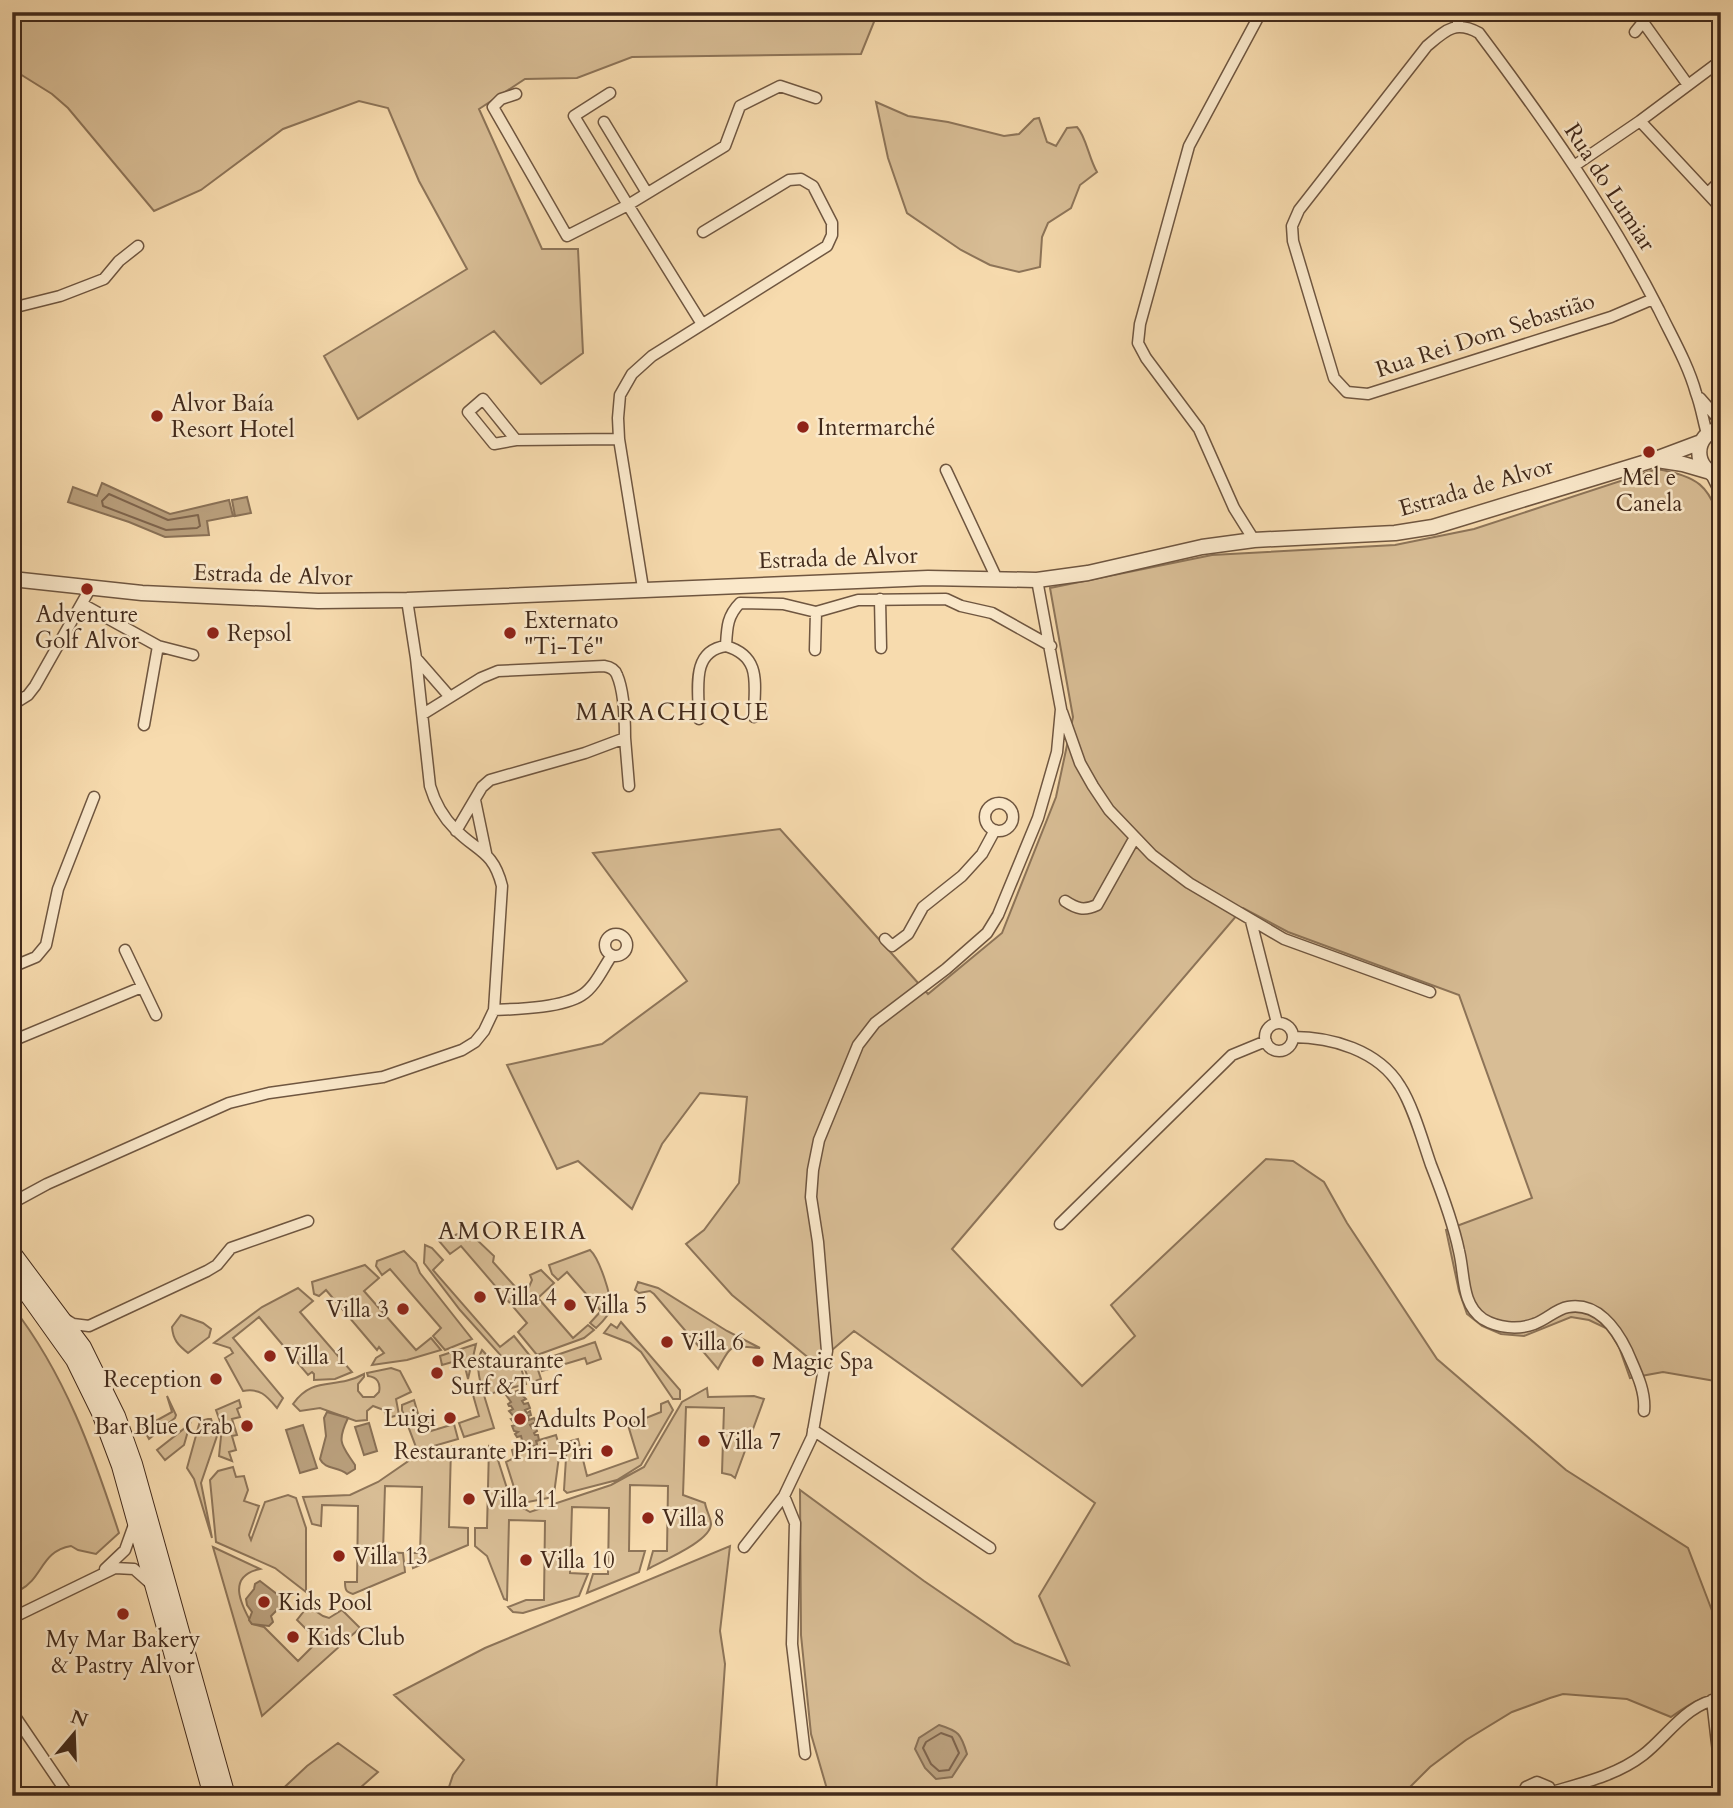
<svg xmlns="http://www.w3.org/2000/svg" width="1733" height="1808" font-family="Cardo,serif">
<style>
.green{fill:#d8bd95;stroke:#8d7458;stroke-width:2}
.water{fill:#b99f7c;stroke:#897055;stroke-width:2}
.lines{fill:none;stroke-linecap:round;stroke-linejoin:round}
.shore{stroke:#7e644c;stroke-width:2}
.minor-casing{stroke:#6f5640;stroke-width:13}
.tertiary-casing{stroke:#6f5640;stroke-width:17}
.secondary-casing{stroke:#422a1b;stroke-width:18}
.minor{stroke:#fae8ca;stroke-width:10}
.tertiary{stroke:#fae8ca;stroke-width:14}
.secondary{stroke:#fae8ca;stroke-width:16}
.poi-dot{fill:#8f2418;stroke:#fae8ca;stroke-width:2.5}
.labels{text-anchor:middle;dominant-baseline:central;stroke-width:5;stroke-linejoin:round;paint-order:stroke}
.street-label{font-size:23px;fill:#422a1b;stroke:#fae8ca}
.poi-label{font-size:23px;fill:#422a1b;stroke:#fae8ca;text-anchor:start}
.neighbourhood-label{font-size:24px;letter-spacing:2px;fill:#422a1b;stroke:#fae8ca}
</style>
<rect width="100%" height="100%" fill="#f7dbae"/>
<filter id="stains"><feTurbulence type="fractalNoise" baseFrequency=".00286" numOctaves="4"/><feColorMatrix values="0 0 0 0 .2 0 0 0 0 .09 0 0 0 0 .02 0 0 0 .5 -.17"/></filter>
<radialGradient id="worn" r=".72"><stop offset=".6" stop-color="#630" stop-opacity="0"/><stop offset="1" stop-color="#630" stop-opacity=".3"/></radialGradient>
<!-- green -->
<path class="green" d="M12,12h866l-17,42 -229,3 -55,21 -52,1 -46,30 63,140h36l5,104 -42,31 -47,-53 -136,88 -34,-63 143,-87 -48,-88 -31,-73 -29,-7 -76,28 -82,61 -47,21 -86,-103 -16,-14 -40,-25z
M876,102l32,14 40,6 56,14 15,-2 15,-15 5,-1 8,24 9,4 11,-18 10,-1c9,9 12,32 20,45l-17,13 -9,23 -23,15 -6,14 -2,30 -21,5 -29,-7 -29,-15 -54,-37 -19,-55z
M1657,469c40,8 53,15 64,56v857l-58,-10 -33,6 -11,-31 -11,-18 -19,-9 -18,-3 -47,19 -23,-2 -19,-8 -15,-12 -8,-23 -13,-61 86,-32 -73,-203 -171,-63 -45,-24 -291,341 130,137 53,-50 -24,-31 155,-146 27,2 31,21 23,41 90,136 129,111 122,78 28,73 5,1v72c-20,2 -34,12 -50,23l-44,-18 -64,-5 -13,4 -38,14 -46,28 -36,27 -29,29h-572l-18,-62 -10,-99 -1,-145 124,91 91,62 54,22 -30,-69 56,-93 -241,-172 -38,33 -84,-69 -46,-51 18,-14 35,-47 8,-86 -47,-4 -38,51 -30,65 -54,-48 -21,8 -50,-104 95,-21 85,-63 -94,-128 187,-24 148,165 74,-61 54,-136 17,-80 -23,-129 162,-33 183,-10 79,-16z
M463,1232l11,5 20,19 -1,6 27,30 9,-5 3,-7 -2,-5 11,-5 13,13 -16,15 35,40 15,-13 6,5 -10,8 -47,17 -19,-23 9,-9 -66,-77 -11,8 -11,-13z
M425,1245l7,3 11,12 -10,10 67,77 14,-11 17,21 -22,3 -6,-2 -43,-48 -36,-47z
M590,1250c9,8 23,48 20,60 -2,7 -9,13 -14,18l-6,-5 11,-12 -34,-39 -9,8 -6,-6 -3,-9z
M404,1251l12,12 4,10 52,66 -27,11 -12,-14 8,-8 -51,-59 -8,6 -6,-9 1,-5z
M365,1265l14,13 -15,13 52,59 15,-12 10,12 -34,10 -35,5 4,-7 8,-5 -5,-6 -2,3 -51,-60 -7,6 -5,-2 -2,-12z
M638,1282l20,6 69,43 33,17c-29,-2 -28,-6 -42,21l-64,-75 -4,-3 -11,2 -4,-3z
M298,1288l15,13 -13,11 52,60 -17,7 -21,1v-6l-2,-2 -4,3 -49,-58 -26,21 50,60 -6,10c-11,-13 -17,-20 -34,-17l-18,-33 8,-5 -3,-5 -16,-5 48,-36z
M12,1306c53,68 81,147 107,227l-23,21 -18,-4 -7,-4c-30,5 -28,32 -51,44l-8,-3z
M181,1315l22,8 8,6 -2,8 -21,16c-10,-8 -15,-13 -16,-26z
M621,1322l59,68v9h-7l-32,-47 -11,-9 -26,-10 7,-9 6,4z
M595,1342l6,17 -14,5 -2,-6 -43,13 -3,-10z
M476,1344l-8,35 -5,-20 -21,6 -2,-9z
M482,1350l13,14 26,4 5,16 -33,9 -10,-1 11,36 -30,9 -5,-14 20,-7 -6,-21 10,-3c-4,-14 -8,-29 -1,-42z
M536,1364l5,15 -11,4 -6,-16z
M391,1368l9,3 11,21 -15,7 3,16 -12,3 -3,-8 -11,-4 -6,5v9l-11,1 -36,-13 -20,3 -7,-7c20,-29 42,-14 71,-30v3l-6,7v7l5,6h11l5,-5c2,-9 -2,-15 -11,-16l-1,-3z
M707,1388l1,9 46,-1 10,3 -29,79 -4,-3 -9,-2 2,-65 -38,-1 -3,88 22,8c1,7 6,15 6,21 0,17 -49,37 -63,45l5,-18h14l1,-65 -38,-1 -1,66h16l-6,21 -52,21 6,-19h15l1,-66 -37,-1 -2,66 18,1 -9,22 -56,17 -10,-1 -5,-5 18,-7h18l1,-79 -36,-1 -2,80 -3,-1 -17,-43 -12,-10v-18h12l2,-81 8,10 14,44 19,11 81,-27 33,-18 38,-65z
M167,1396l9,19 -1,3 -26,21 -6,-11 29,-16z
M239,1400l2,7 -4,2 3,8 -8,2 5,16 -5,1 4,14 -7,2 3,9 -13,-5 3,-29 -6,-17z
M414,1400l7,24 7,-2 3,9 23,-7 4,15 -38,11 -4,-3 -14,-37v-5z
M668,1401l5,9 -32,55 -24,15 -50,13 -3,-3 3,-48 11,-3 9,37 51,-18 -10,-33 33,-13v-8z
M208,1419h3l6,17 -16,47 11,55 -18,-59 -7,-11 13,-47z
M190,1424l-6,21 -19,15 -8,-10z
M556,1435l4,14 -6,45 -6,4 -25,5 -5,-3 -12,-38 8,-4 -2,-8 10,-3 1,3 14,-5 -1,-4z
M451,1447l-2,80 19,1v17l-55,23 -3,-15h10l2,-66 -37,-1 -2,66 20,1 2,19 -52,22c-7,-2 -8,-4 -8,-12h12l1,-76 -36,-1 -1,21 -9,-2 -9,-27 47,-2 28,-13 32,-22z
M233,1467l3,10 8,-1 4,14 -4,11 15,5 -10,29 2,5 14,-38 23,-7 8,3 10,30v64l-31,-24 -59,-26 -6,-62 8,-9z
M730,1546l-10,85 5,33 -9,132h-270l7,-21 11,-15 -70,-65 91,-47z
M213,1547l47,22c-33,7 -20,34 -8,55l12,3 34,34 20,-20 -21,-21 11,-14 15,10 6,2 13,-8 18,18 -98,88z
M338,1743l40,29 -27,24h-76l32,-30z"/>
<!-- water -->
<path class="water" d="M102,483l68,31 59,-14 4,16 -26,5 2,14 -44,2 -36,-15 -61,-20 5,-15 24,9z
M247,497l4,16 -16,3 -3,-16z
M524,1388l1,4 -4,2 5,5 -4,2 2,3 4,-1 2,5 -5,2 2,3 3,-2 1,4 -3,1 1,4 5,-2 2,4 -6,3 2,3 4,-1 1,4 -3,2 1,2h3l1,5 -3,1 1,4 -14,5 -5,-8 4,-2 -1,-4 -4,1 -2,-3 3,-2 -4,-1 -2,-5 4,-1 -5,-6 4,-1 -6,-7 4,-2 -2,-3h-2l-1,-2 3,-2 -5,-7z
M327,1412l21,6c-12,25 -6,27 7,47v4l-8,5c-9,-8 -22,-4 -27,-15l6,-23 -2,-18z
M369,1423l8,28 -13,4 -9,-28z
M303,1425l14,43 -17,5 -14,-43z
M260,1581l22,17 -1,8 -10,10 2,6 -4,4 -17,-2 -3,-4 3,-8 -5,-7 -1,-6 8,-10 1,-5z
M939,1725c20,6 22,9 28,29l-15,23 -16,2 -11,-11 -10,-19 4,-11z"/>
<g class="lines">
<!-- shore -->
<path class="shore" d="M109,494l59,26 30,-5 2,11 -3,2 -31,2 -63,-24 -1,-5z
M941,1733l11,4 7,16 -10,17 -10,1 -8,-7 -8,-16 3,-6z"/>
<defs>
<path id="minor" d="M1456,12l3,15
M1635,32l8,-10 45,63
M516,94l-15,5 -8,8 74,129 61,-31 -54,-89 36,-23
M1640,121l81,87
M604,122l43,71
M1574,166l66,-45 79,-59
M1708,193l13,-13
M1653,299l-42,18 -243,77 -21,-2 -13,-14 -41,-137 -1,-15 7,-16 128,-164c19,-16 28,-26 52,-13 66,88 130,179 180,277 13,27 29,54 37,83 5,13 7,27 11,41
M12,308l48,-12 44,-17 15,-18 19,-15
M702,324l-74,-119 97,-59 15,-40 40,-20 36,12
M1700,398l21,24
M516,440l-22,4 -26,-32 15,-13 33,41 103,-1
M946,470l51,109
M1711,474l10,20
M1254,540l-20,-32 -35,-79 -53,-71 -8,-15 2,-19 49,-178 72,-134
M643,588l-24,-149 -1,-21 2,-23 12,-21 20,-18 175,-110 5,-11v-12l-19,-37 -12,-7 -12,1 -86,52
M880,599l1,49
M82,604l76,42 -14,79
M158,646l35,9
M726,646c37,11 28,40 28,71
M815,650l1,-38
M416,658l34,39
M12,705l16,-10 7,-9 56,-99
M1062,712l18,51 13,23 16,24 43,45 37,28 95,56 146,53
M423,714l58,-36 17,-7 106,-5c6,1 11,3 13,9 7,16 8,46 8,63
M699,719c0,-29 -9,-68 27,-73 1,-18 1,-30 14,-43l43,1 33,8 42,-12 88,-1 15,7 31,7 59,33
M475,800l11,53
M985 817a14 14 0 1 1 28 0a14 14 0 1 1-28 0Z
M456,831l26,-44 8,-7 95,-27 40,-15 4,48
M1065,901c12,8 19,10 32,4l37,-66
M1251,921l26,102
M605 945a11 11 0 1 1 22 0a11 11 0 1 1-22 0Z
M885,939l7,7 16,-12 15,-27 39,-31 20,-22 13,-24
M125,950l31,65
M12,967l24,-10 10,-12 12,-56 36,-92
M494,1010c23,-1 68,-2 88,-15 13,-8 21,-27 30,-40
M1265 1037a14 14 0 1 1 28 0a14 14 0 1 1-28 0Z
M1293,1037c38,0 85,13 107,49 13,20 23,56 31,79 11,28 22,57 28,86 6,24 2,53 24,68 15,9 35,11 51,5 12,-4 22,-15 34,-17 29,-5 48,21 59,44 8,19 19,39 17,60
M12,1041l130,-54
M12,1203l35,-19 182,-81 40,-10 114,-16 79,-27 13,-8 9,-11 10,-21 8,-124c-9,-36 -25,-34 -47,-57 -13,-13 -20,-26 -25,-43l-14,-128 -9,-58
M1060,1224l172,-169 34,-14
M65,1319l8,5 16,2 118,-55 10,-6 14,-17 77,-27
M813,1430l177,118
M744,1547l40,-51
M105,1569l20,-19 10,-28
M12,1618l103,-50 19,1 17,15
M1712,1700l9,78
M12,1712l57,84
M805,1754l-13,-110 3,-121 -11,-27 28,-59 15,-86 -9,-109 -7,-45 2,-27 6,-30 39,-95 17,-22 71,-54 41,-36 11,-18 40,-97 19,-66 4,-43 -24,-129
M1552,1792c31,-9 65,-17 91,-37 24,-18 44,-53 78,-56
M1522,1796l4,-9 11,-5 12,5 4,9"/>
<path id="tertiary" d="M1721,428c-29,6 -29,42 0,49
M1657,460l26,4 24,7
M12,579l130,14 176,8 89,-1 521,-22 109,2 51,-7 114,-26 52,-7 141,-7 38,-6 220,-67 48,-18"/>
<path id="secondary" d="M12,1252l71,95 34,69 17,48 93,332
M12,1273l62,87 26,53 20,53 92,330"/>
</defs>
<!-- minor casing -->
<use href="#minor" class="minor-casing"/>
<!-- tertiary casing -->
<use href="#tertiary" class="tertiary-casing"/>
<!-- secondary casing -->
<use href="#secondary" class="secondary-casing"/>
<!-- minor -->
<use href="#minor" class="minor"/>
<!-- tertiary -->
<use href="#tertiary" class="tertiary"/>
<!-- secondary -->
<use href="#secondary" class="secondary"/>
</g>
<!-- markers -->
<g class="poi-dot">
<circle cx="157" cy="416" r="7"/>
<circle cx="803" cy="427" r="7"/>
<circle cx="1649" cy="452" r="7"/>
<circle cx="87" cy="589" r="7"/>
<circle cx="213" cy="633" r="7"/>
<circle cx="510" cy="633" r="7"/>
<circle cx="480" cy="1297" r="7"/>
<circle cx="570" cy="1305" r="7"/>
<circle cx="403" cy="1309" r="7"/>
<circle cx="667" cy="1342" r="7"/>
<circle cx="270" cy="1356" r="7"/>
<circle cx="758" cy="1361" r="7"/>
<circle cx="437" cy="1373" r="7"/>
<circle cx="216" cy="1379" r="7"/>
<circle cx="450" cy="1418" r="7"/>
<circle cx="520" cy="1419" r="7"/>
<circle cx="247" cy="1426" r="7"/>
<circle cx="704" cy="1441" r="7"/>
<circle cx="607" cy="1451" r="7"/>
<circle cx="469" cy="1499" r="7"/>
<circle cx="648" cy="1518" r="7"/>
<circle cx="339" cy="1556" r="7"/>
<circle cx="526" cy="1560" r="7"/>
<circle cx="264" cy="1602" r="7"/>
<circle cx="123" cy="1614" r="7"/>
<circle cx="293" cy="1637" r="7"/>
</g>
<g class="labels">
<!-- street labels -->
<g class="street-label">
<text transform="translate(1610 187) rotate(57)">Rua do Lumiar</text>
<text transform="translate(1485 335) rotate(-18)">Rua Rei Dom Sebastião</text>
<text transform="translate(1476 487) rotate(-16)">Estrada de Alvor</text>
<text transform="translate(838 558) rotate(-2)">Estrada de Alvor</text>
<text transform="translate(273 575) rotate(2)">Estrada de Alvor</text>
</g>
<!-- poi labels -->
<g class="poi-label">
<text x="171" y="403">Alvor Baía<tspan x="171" dy="26">Resort Hotel</tspan></text>
<text x="817" y="427">Intermarché</text>
<text x="1649" y="477" text-anchor="middle">Mel e<tspan x="1649" dy="26">Canela</tspan></text>
<text x="87" y="614" text-anchor="middle">Adventure<tspan x="87" dy="26">Golf Alvor</tspan></text>
<text x="524" y="620">Externato<tspan x="524" dy="26">"Ti-Té"</tspan></text>
<text x="227" y="633">Repsol</text>
<text x="494" y="1297">Villa 4</text>
<text x="584" y="1305">Villa 5</text>
<text x="389" y="1309" text-anchor="end">Villa 3</text>
<text x="681" y="1342">Villa 6</text>
<text x="284" y="1356">Villa 1</text>
<text x="451" y="1360">Restaurante<tspan x="451" dy="26">Surf &amp;Turf</tspan></text>
<text x="772" y="1361">Magic Spa</text>
<text x="202" y="1379" text-anchor="end">Reception</text>
<text x="436" y="1418" text-anchor="end">Luigi</text>
<text x="534" y="1419">Adults Pool</text>
<text x="233" y="1426" text-anchor="end">Bar Blue Crab</text>
<text x="718" y="1441">Villa 7</text>
<text x="593" y="1451" text-anchor="end">Restaurante Piri-Piri</text>
<text x="483" y="1499">Villa 11</text>
<text x="662" y="1518">Villa 8</text>
<text x="353" y="1556">Villa 13</text>
<text x="540" y="1560">Villa 10</text>
<text x="278" y="1602">Kids Pool</text>
<text x="307" y="1637">Kids Club</text>
<text x="123" y="1639" text-anchor="middle">My Mar Bakery<tspan x="123" dy="26">&amp; Pastry Alvor</tspan></text>
</g>
<!-- neighbourhood labels -->
<g class="neighbourhood-label">
<text x="673" y="712">MARACHIQUE</text>
<text x="513" y="1231">AMOREIRA</text>
</g>
</g>
<!-- margin -->
<rect width="1733" height="1808" fill="none" stroke="#f7dbae" stroke-width="42"/>
<rect x="14" y="14" width="1705" height="1780" fill="none" stroke="#422a1b" stroke-width="3.5"/>
<rect x="21" y="21" width="1691" height="1766" fill="none" stroke="#422a1b" stroke-width="2"/>
<!-- north arrow -->
<g transform="translate(74 1734) rotate(19)" stroke="#fae8ca" stroke-width="5" paint-order="stroke">
<path d="M0-5L12 26L0 18L-12 26Z" fill="#422a1b"/>
<text y="-10" font-size="19" font-weight="bold" text-anchor="middle" fill="#422a1b">N</text>
</g>
<rect width="100%" height="100%" filter="url(#stains)"/>
<rect width="100%" height="100%" fill="url(#worn)"/>
</svg>
